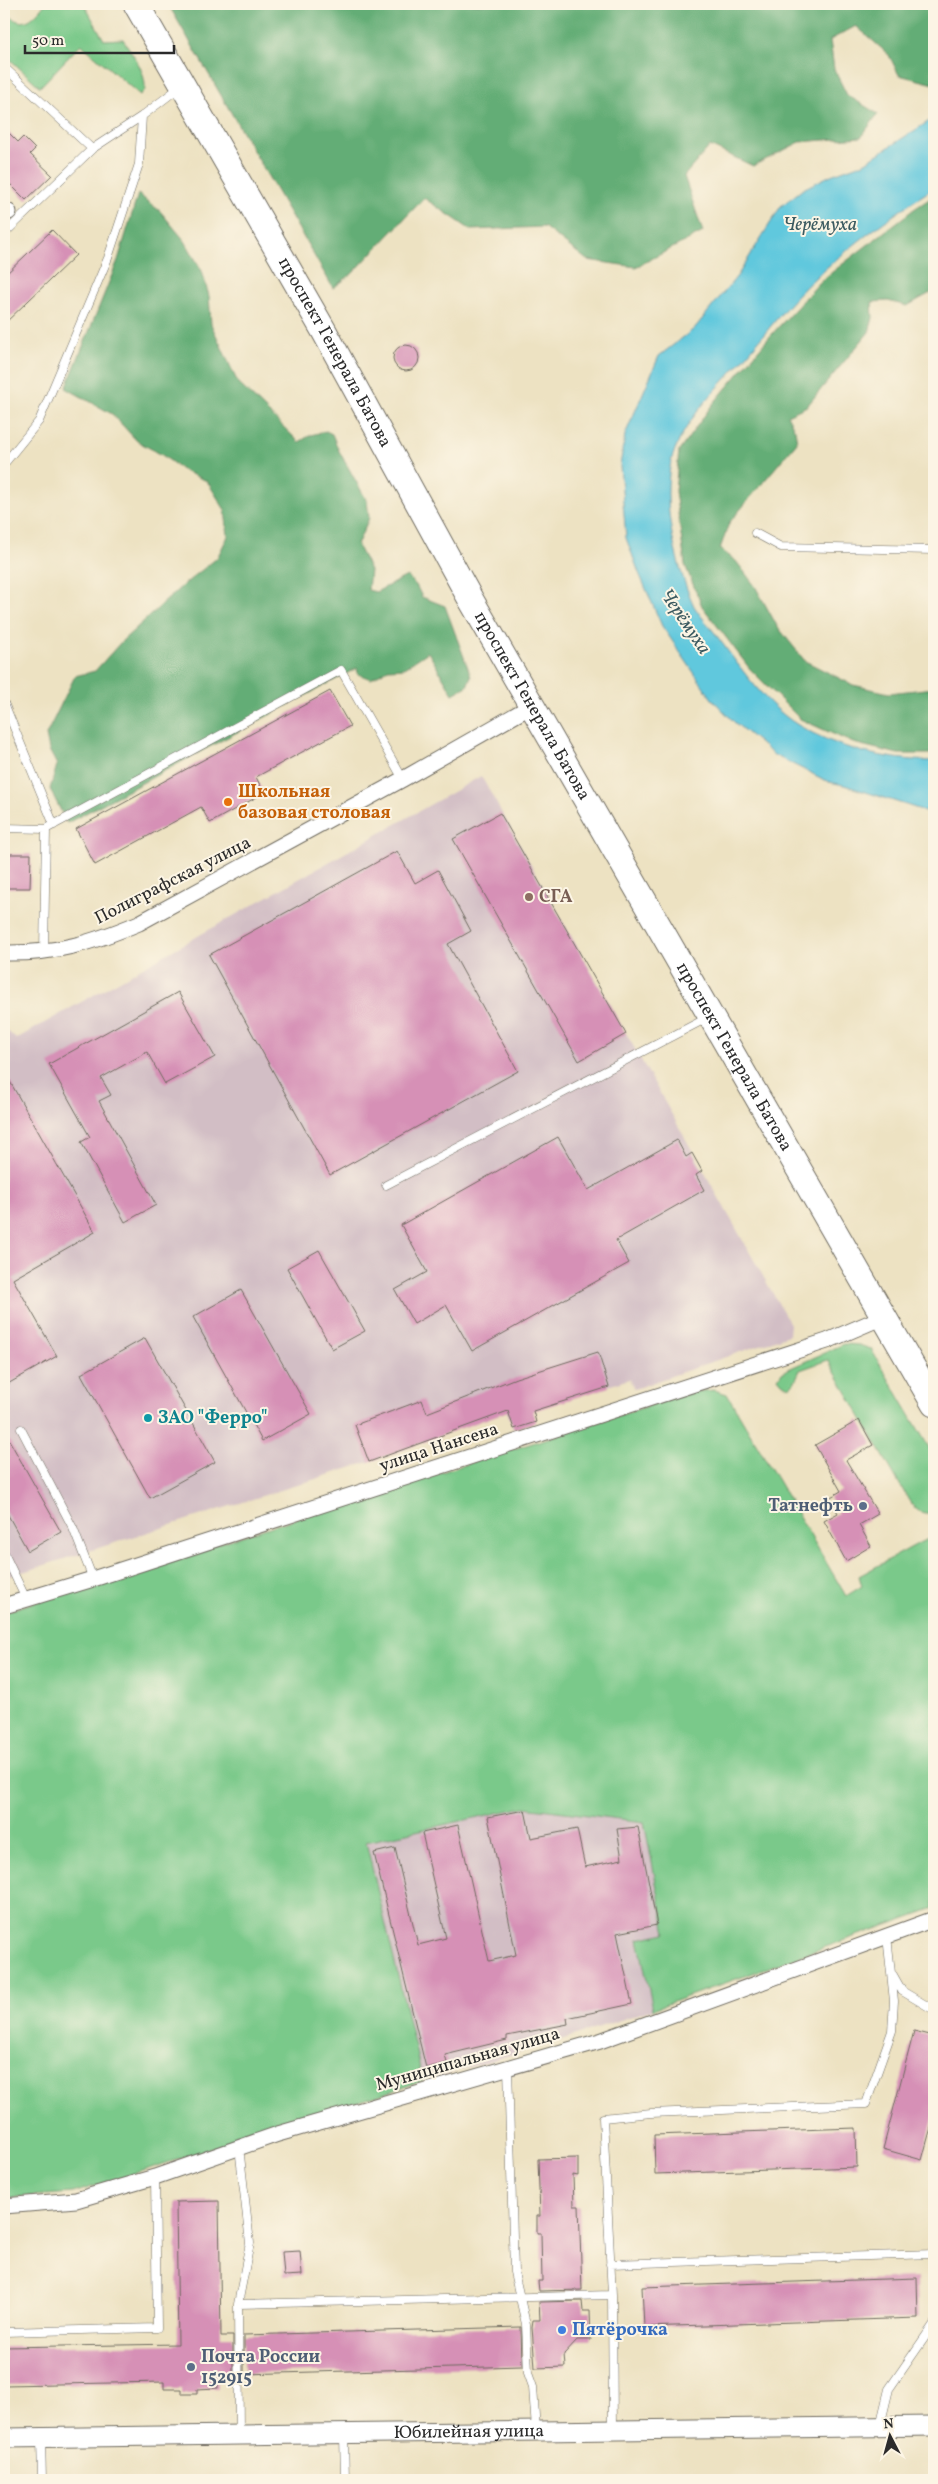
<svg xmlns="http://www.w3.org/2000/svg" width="938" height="2484" font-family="Vollkorn,serif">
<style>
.industrial{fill:#d2bec5}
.green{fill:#7ac98a;stroke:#527a5a}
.forest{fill:#63ad76;stroke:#476c50}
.water{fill:#61c8dd;stroke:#467a84}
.building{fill:#d690b6}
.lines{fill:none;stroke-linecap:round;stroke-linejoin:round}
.service-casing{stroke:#6f6b60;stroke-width:9}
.minor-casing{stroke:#6f6b60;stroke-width:17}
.tertiary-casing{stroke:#6f6b60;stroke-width:21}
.primary-casing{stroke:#6f6b60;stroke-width:27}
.service{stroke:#fff;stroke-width:8}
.minor{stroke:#fff;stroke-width:15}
.tertiary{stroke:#fff;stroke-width:19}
.primary{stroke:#fff;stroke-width:25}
.food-dot{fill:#e8710a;stroke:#fcf5e5;stroke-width:2}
.education-dot{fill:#8d6e63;stroke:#fcf5e5;stroke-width:2}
.culture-dot{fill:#0f9aa8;stroke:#fcf5e5;stroke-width:2}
.service-dot{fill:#5c6f8a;stroke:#fcf5e5;stroke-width:2}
.shop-dot{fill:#3f7fe0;stroke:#fcf5e5;stroke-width:2}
.labels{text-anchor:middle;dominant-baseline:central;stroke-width:4;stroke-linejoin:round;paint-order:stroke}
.street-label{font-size:18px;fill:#2b2b2b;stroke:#fcf5e5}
.food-label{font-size:18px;font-weight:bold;fill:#c56008;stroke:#fcf5e5;text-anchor:start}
.education-label{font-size:18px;font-weight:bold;fill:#785e54;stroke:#fcf5e5;text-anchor:start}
.culture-label{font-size:18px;font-weight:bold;fill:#0d838f;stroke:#fcf5e5;text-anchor:start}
.service-label{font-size:18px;font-weight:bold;fill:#4e5e75;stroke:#fcf5e5;text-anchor:end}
.shop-label{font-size:18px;font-weight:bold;fill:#366cbe;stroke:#fcf5e5;text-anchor:start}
.water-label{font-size:19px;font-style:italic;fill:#3b5a60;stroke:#fcf5e5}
</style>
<rect width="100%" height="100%" fill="#fcf5e5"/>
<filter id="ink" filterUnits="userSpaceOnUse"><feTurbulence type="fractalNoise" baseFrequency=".02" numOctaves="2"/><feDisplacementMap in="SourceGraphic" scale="10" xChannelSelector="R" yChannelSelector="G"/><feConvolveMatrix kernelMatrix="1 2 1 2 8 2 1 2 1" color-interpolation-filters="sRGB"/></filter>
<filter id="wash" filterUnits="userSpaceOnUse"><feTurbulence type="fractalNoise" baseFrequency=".0096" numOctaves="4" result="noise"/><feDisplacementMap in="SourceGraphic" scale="20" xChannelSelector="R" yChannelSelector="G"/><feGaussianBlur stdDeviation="1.12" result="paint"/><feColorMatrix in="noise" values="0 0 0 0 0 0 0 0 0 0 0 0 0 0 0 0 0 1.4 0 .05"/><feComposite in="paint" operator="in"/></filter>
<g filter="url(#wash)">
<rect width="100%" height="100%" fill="#ede2c2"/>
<!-- industrial -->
<path class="industrial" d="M481,776l309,548 -1,11 -155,54 -5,-10 -96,32 3,11 -23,7 -6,-18 -138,51 -365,116v-550l12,11z
M524,1807l120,15 22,111 -28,6 15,70 -83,28 -147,44 -57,-239z"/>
<!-- green -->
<path class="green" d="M45,4h39l20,36 19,-1c10,16 23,32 22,51l-5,5 -59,-51 -41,43 -36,-33v-44c17,20 27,12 41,-6z
M844,1344l15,1 12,4 63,107v56c-10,3 -16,0 -23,-8l-83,-144 -28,10 -6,13 -5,4 -7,-4 -4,-5 4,-6z
M714,1390l13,4 119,202 16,-10 -3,-10 62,-34 13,-5v371l-281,101 -15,-70 28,-6 -22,-111 -120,-15 -158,35 57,239 -350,112 -69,5v-586l688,-220z"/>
<!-- forest -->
<path class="forest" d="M168,4h766v80l-35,-9 -10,-20 -33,-29 -26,14 4,29 13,26 31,19 -17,23 -61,5 -47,24 -43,-20 -26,30 19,56 -67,35 -49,-7 -43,-33 -73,3 -47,-32 -72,76 -19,14z
M138,194l22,17 25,30 17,30 7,25 2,28 27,59 61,59 12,-7 15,-4 6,3 7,17 28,50 2,17 -12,27 13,25 -2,20 8,2 31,-16 9,9 6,12 23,9 26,70 -4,10 -14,8 -25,-42 -24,16 -16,1 -17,10 -13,-5 -1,-6 -290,155 -17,-34 7,-24 -8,-15 -3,-15 29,-59 20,-5 26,-29 61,-56 35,-28 11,-22 -3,-26 -18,-29 -23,-10 -22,-16 -25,-14 -25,-27 -46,-26 52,-128z
M934,196v95l-27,15 -19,-5 -16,1 1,16 -4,14 -62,74 -20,9 8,15 2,12 -68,81 -9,26 16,12 19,25 22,40 28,35 48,24 36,8 45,-5v66h-36l-45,-11 -53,-24 -50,-50 -48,-63 -17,-41 -10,-74 4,-40 33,-46 60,-71 50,-54 92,-71z"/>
<!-- water -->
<path class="water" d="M934,118v70c-41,26 -81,56 -117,88 -26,23 -52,58 -75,85 -24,27 -51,52 -66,86 -19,43 -1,117 18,159 5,9 14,18 20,26 24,32 50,72 84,93 42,25 88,35 136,36v53l-90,-29 -15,-3 -55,-27 -40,-33 -22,-23 -50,-73 -23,-53 -13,-35 -6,-72 5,-31 34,-79 35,-27 44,-54 43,-69 22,-17 28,-14 33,-12z"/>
<g id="blocks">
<!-- building -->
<path class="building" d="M4,128l14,14 5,-5 12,12 -5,5 22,21 -26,25 -22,-22z
M52,230l24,25 -72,69v-48z
M393 358a13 13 0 1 1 26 0a13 13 0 1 1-26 0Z
M330,691l20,35 -94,51 8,16 -54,30 -9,-16 -106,58 -19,-36z
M500,813l126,221 -47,27 -126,-222z
M397,851l18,32 23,-13 33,61 -23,13 70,127 -188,104 -121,-220z
M4,854h27l-1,34h-26z
M178,992l37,65 -50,27 -18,-32 -46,26 10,17 -12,6 57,104 -31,17 -44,-80 9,-5 -41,-73z
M4,1071l91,161 -82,47 44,77 -53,30z
M558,1137l30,53 89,-50 9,17 6,-4 10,18 -6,4 8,15 -88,50 13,23 -157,88 -26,-46 -32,19 -19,-34 32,-18 -26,-47z
M319,1250l46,81 -33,18 -45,-81z
M241,1290l70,124 -49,27 -69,-124z
M145,1338l70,124 -65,36 -69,-124z
M598,1352l11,35 -76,24 3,11 -22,7 -6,-18 -139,51 -14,-37 67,-25 5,13 89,-35z
M859,1420l14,25 -27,15 32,54 -19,11 12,21 -25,15 -22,-40 14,-8 -9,-15 12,-7 -26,-46z
M4,1431l57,101 -33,19 -24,-43z
M525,1810l6,28 46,-9 8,38 37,-8 -5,-30 21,-2 19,98 -40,8 15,71 -65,14 1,6 -61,12v4l-62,15 2,8 -21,5 -52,-215 21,-5 23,97 28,-7 -24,-105 36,-8 31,136 27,-6 -28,-138z
M914,2031l20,5v80l-12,44 -39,-11z
M856,2128l1,39 -202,7 -1,-39z
M578,2158v18l-5,-1 1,31h5l3,84 -43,1 -1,-10h4l-1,-48h-4v-17h3l-2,-57z
M219,2201l2,135h12v39h-16l1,13 -21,1v5h-15v-5h-18v-7l-160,3v-38l174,-3 -2,-142z
M300,2251l2,24 -18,1 -2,-24z
M917,2278l1,40 -274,9 -2,-40z
M582,2301l1,10h7l1,29h-14l-13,14 1,13 -30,1 -3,-41 1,-7h7l-1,-18z
M521,2327l1,39 -278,8v-39z"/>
</g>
</g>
<g filter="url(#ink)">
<use href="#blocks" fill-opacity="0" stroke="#6f6b60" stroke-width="1"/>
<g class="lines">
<defs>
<path id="service" d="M4,67l88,82
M4,234l88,-85 50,-33
M4,464l35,-43 69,-163 31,-94 3,-48 38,-29
M755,533l26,14 153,3
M4,703l50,122
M4,828l42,1 -2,123
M46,829l295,-159 62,109
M386,1185l321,-167
M21,1429l52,99 20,51
M4,1553l22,46
M893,1975l9,16 32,19
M508,2067l6,205 12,52 2,49 5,14 3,43
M239,2147l11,96 -12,61 1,131
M610,2264l324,-10
M238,2304l374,-9
M4,2332l153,-4 -2,-151
M880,2426l9,-37 45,-65
M613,2430l-1,-135 -9,-177 48,-5 215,-9 26,-73 2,-30 -7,-65
M344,2435l1,45
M41,2438l1,42"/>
<path id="minor" d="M4,212h5
M4,953c52,1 87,-10 135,-30l264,-144 130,-74
M4,1606l89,-27 734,-238 56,-24
M4,2206l72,-6 79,-23 123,-43 322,-93 334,-122"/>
<g id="tertiary">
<path id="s1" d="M4,2438l930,-12"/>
</g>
<g id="primary">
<path id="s2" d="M136,4l188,327 147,269 463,804"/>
</g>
</defs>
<!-- service casing -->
<use href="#service" class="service-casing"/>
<!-- minor casing -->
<use href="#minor" class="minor-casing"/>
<!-- tertiary casing -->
<use href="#tertiary" class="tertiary-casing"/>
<!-- primary casing -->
<use href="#primary" class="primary-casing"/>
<!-- service -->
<use href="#service" class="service"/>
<!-- minor -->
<use href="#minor" class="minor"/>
<!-- tertiary -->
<use href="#tertiary" class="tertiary"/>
<!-- primary -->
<use href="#primary" class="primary"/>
</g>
</g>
<!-- markers -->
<circle class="food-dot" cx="228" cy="802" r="5"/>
<circle class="education-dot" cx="529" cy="897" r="5"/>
<circle class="culture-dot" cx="148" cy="1418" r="5"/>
<g class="service-dot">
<circle cx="863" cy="1506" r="5"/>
<circle cx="191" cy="2367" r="5"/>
</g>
<circle class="shop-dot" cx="562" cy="2330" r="5"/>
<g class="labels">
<!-- street labels -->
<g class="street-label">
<text stroke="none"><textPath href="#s2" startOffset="401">проспект Генерала Батова</textPath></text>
<text stroke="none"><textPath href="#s2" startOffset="806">проспект Генерала Батова</textPath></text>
<text transform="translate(173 881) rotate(-27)">Полиграфская улица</text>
<text stroke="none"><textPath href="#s2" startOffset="1211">проспект Генерала Батова</textPath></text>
<text transform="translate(439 1448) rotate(-18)">улица Нансена</text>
<text transform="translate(468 2060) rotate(-16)">Муниципальная улица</text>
<text stroke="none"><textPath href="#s1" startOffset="465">Юбилейная улица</textPath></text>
</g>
<!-- food labels -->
<g class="food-label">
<text x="238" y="792">Школьная<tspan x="238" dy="21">базовая столовая</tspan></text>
</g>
<!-- education labels -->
<g class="education-label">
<text x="539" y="897">СГА</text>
</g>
<!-- culture labels -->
<g class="culture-label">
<text x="158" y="1418">ЗАО "Ферро"</text>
</g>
<!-- service labels -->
<g class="service-label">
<text x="853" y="1506">Татнефть</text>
<text x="201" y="2357" text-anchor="start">Почта России<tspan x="201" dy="21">152915</tspan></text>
</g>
<!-- shop labels -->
<g class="shop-label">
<text x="572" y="2330">Пятёрочка</text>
</g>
<!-- water labels -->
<g class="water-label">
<text x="820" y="225">Черёмуха</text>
<text transform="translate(685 622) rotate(56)">Черёмуха</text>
</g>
</g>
<!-- margin -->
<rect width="938" height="2484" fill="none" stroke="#fcf5e5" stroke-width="20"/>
<!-- north arrow -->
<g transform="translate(890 2436) rotate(354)" stroke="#fcf5e5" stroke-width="4" paint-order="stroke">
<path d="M0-4L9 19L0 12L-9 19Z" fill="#2b2b2b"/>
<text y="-8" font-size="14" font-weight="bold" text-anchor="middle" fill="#2b2b2b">N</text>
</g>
<!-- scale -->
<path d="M25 45v8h149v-8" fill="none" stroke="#2b2b2b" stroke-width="2.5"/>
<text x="32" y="45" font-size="15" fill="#2b2b2b" stroke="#fcf5e5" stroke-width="4" paint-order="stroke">50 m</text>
</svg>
